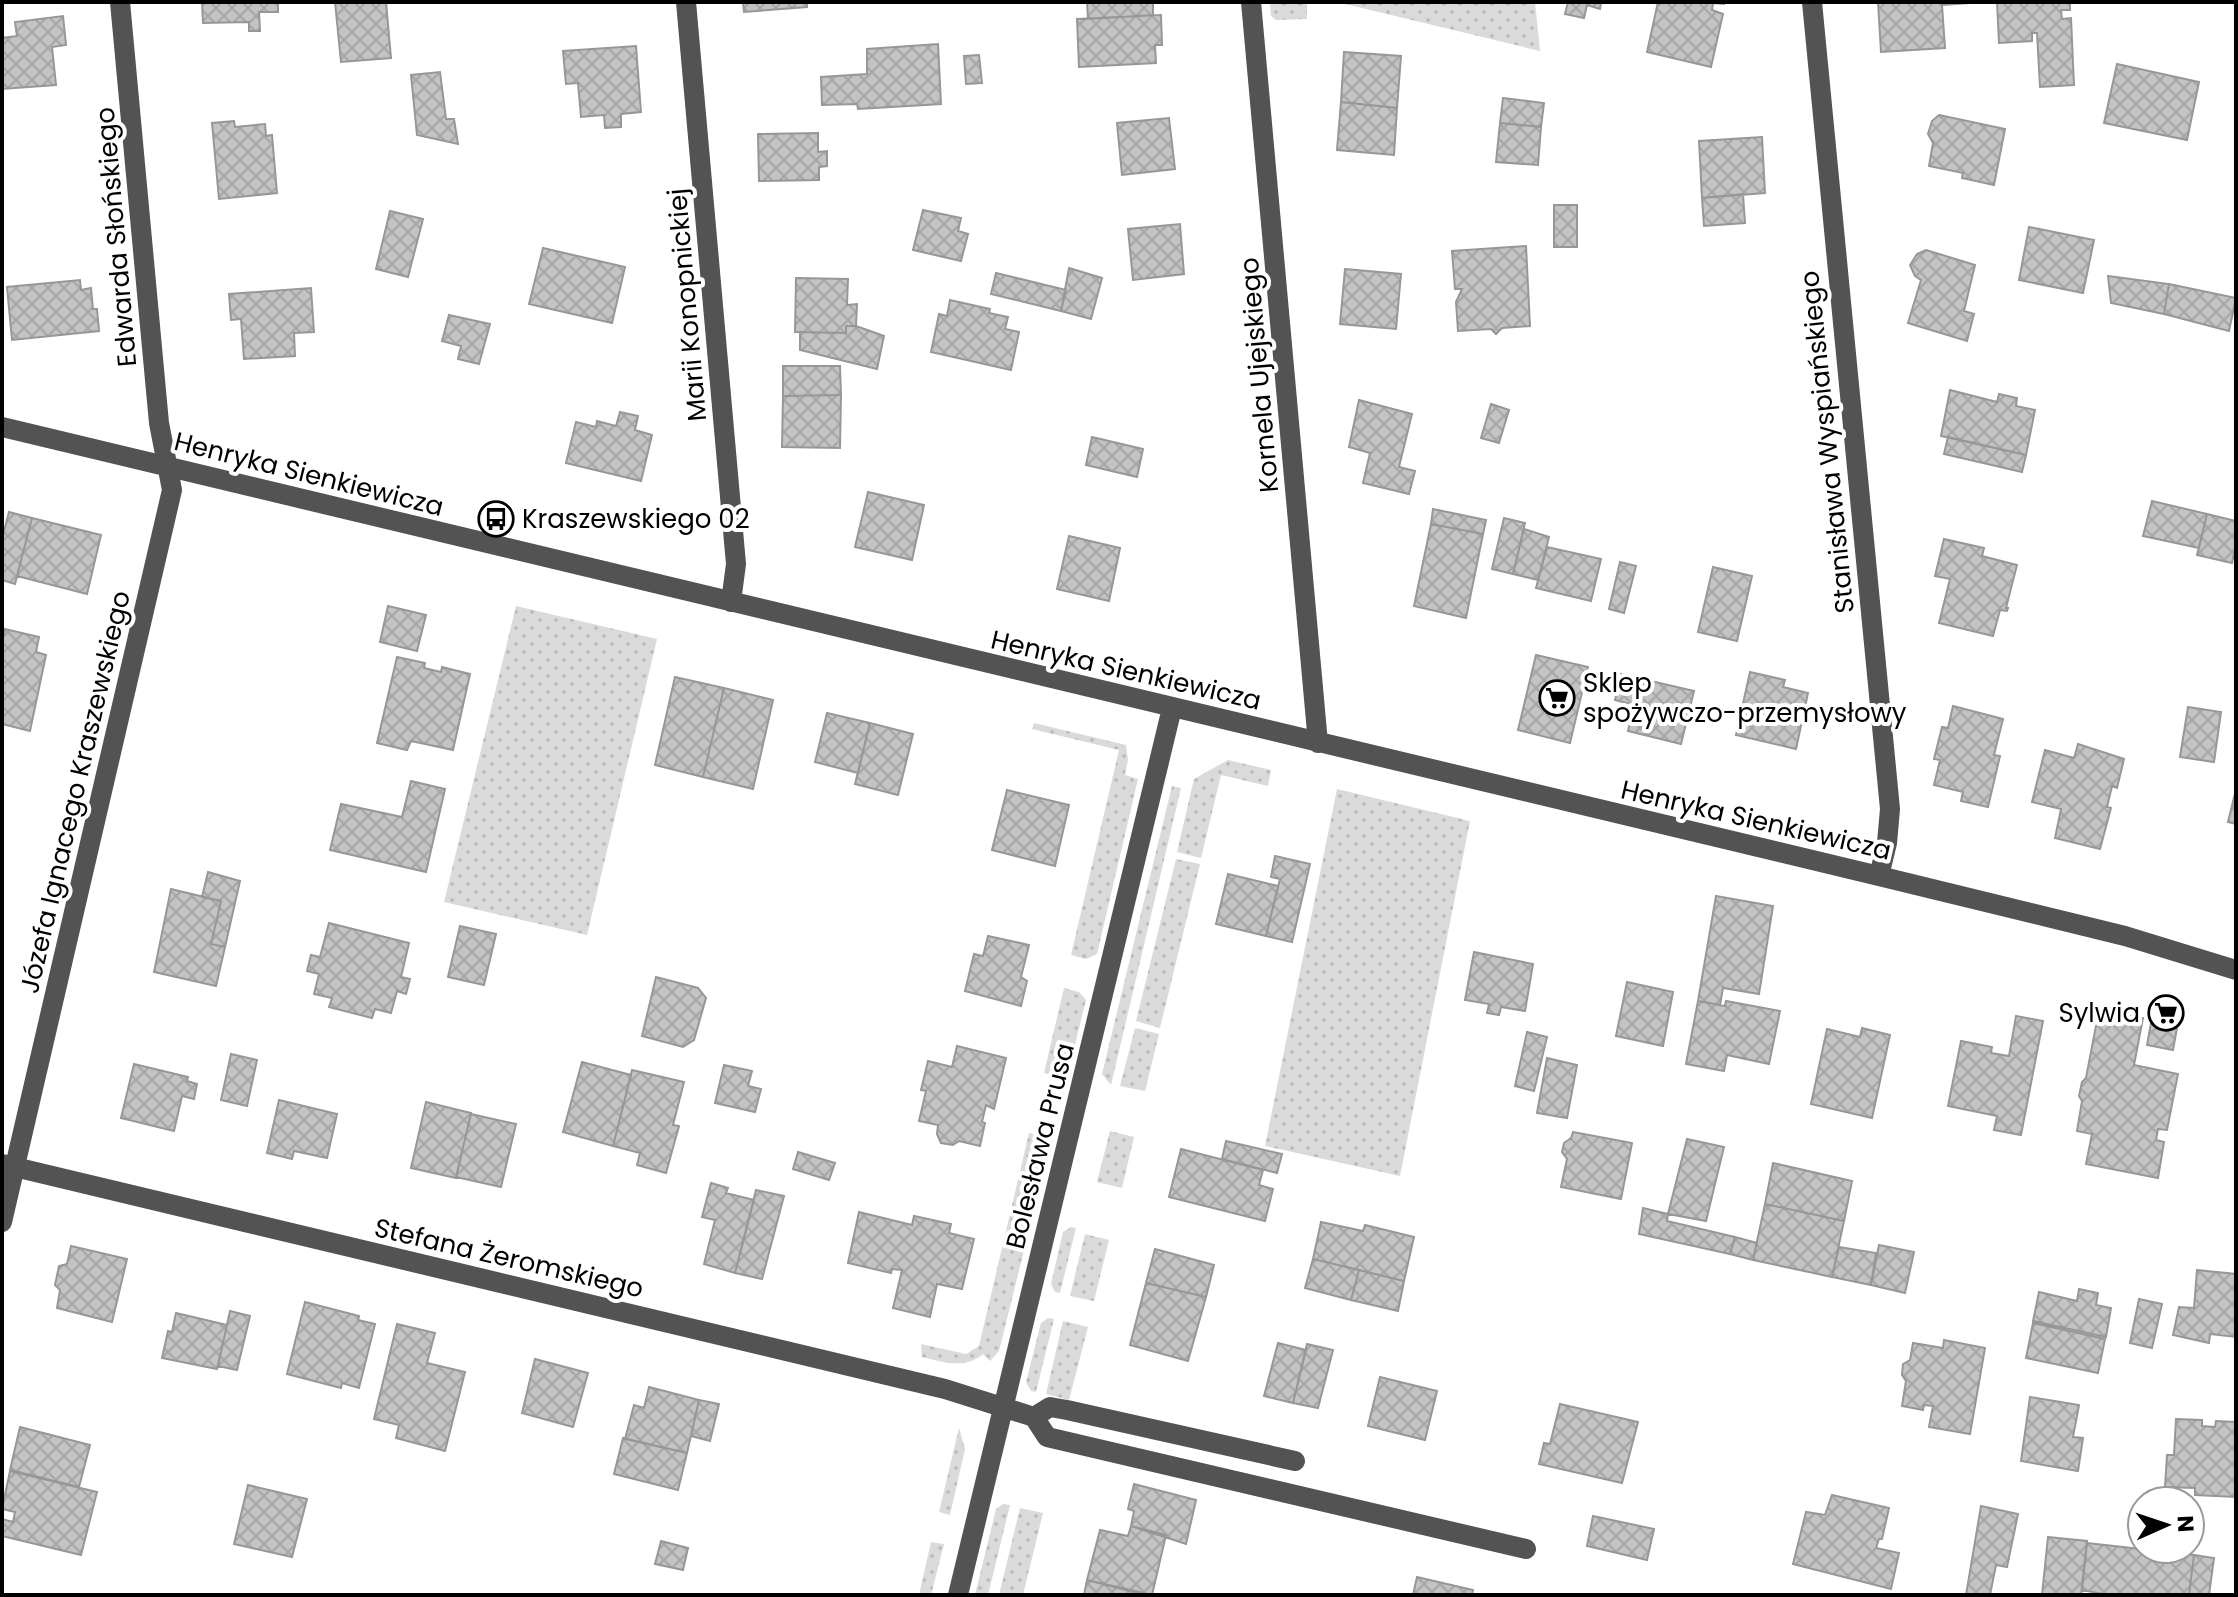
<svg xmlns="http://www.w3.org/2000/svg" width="2238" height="1597" font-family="Poppins,sans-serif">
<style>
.grass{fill:url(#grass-dots)}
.building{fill:url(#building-cross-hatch);stroke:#979797;stroke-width:2}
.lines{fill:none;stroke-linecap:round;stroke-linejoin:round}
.minor{stroke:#535353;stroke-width:20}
.labels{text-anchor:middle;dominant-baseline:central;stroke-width:8;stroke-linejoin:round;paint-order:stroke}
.street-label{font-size:26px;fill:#000;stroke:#fff}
.poi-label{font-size:26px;fill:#000;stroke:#fff;text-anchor:start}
</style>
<defs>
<pattern id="grass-dots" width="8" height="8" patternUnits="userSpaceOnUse" patternTransform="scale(2)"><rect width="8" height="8" fill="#dadada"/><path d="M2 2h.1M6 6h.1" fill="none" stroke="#b9b9b9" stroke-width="1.8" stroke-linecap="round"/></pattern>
<pattern id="building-cross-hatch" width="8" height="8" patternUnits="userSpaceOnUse" patternTransform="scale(2)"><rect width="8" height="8" fill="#c3c3c3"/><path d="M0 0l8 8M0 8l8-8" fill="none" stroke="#a6a6a6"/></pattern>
</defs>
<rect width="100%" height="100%" fill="#fff"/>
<!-- grass -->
<path class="grass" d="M1270,2h37v17l-31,1 -5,-4z
M1337,2h198l5,49z
M516,606l141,33 -70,296 -143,-33z
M1034,723l92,22 2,15 -3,15 13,4 -41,175 -11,5 -15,-4 48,-205 -87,-21z
M1228,760l43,10 -3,16 -47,-11 -20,83 -24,-6 17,-73z
M1172,786l9,2 -70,297 -9,-11z
M1337,789l133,32 -70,355 -135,-30z
M1176,859l24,5 -40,164 -24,-7z
M1064,988l15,4 7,8 -18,73 -9,4 -15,-4z
M1135,1028l24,6 -14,57 -25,-5z
M1110,1131l24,6 -12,51 -25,-6z
M1029,1133l23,5 -53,213 -9,10 -7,-7c-19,16 -39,8 -61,3l-1,-13 45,10 13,-8z
M1071,1227l5,1 -16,65 -5,-1 -4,-8 12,-52z
M1085,1234l24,6 -15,61 -24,-5z
M1048,1318l6,1 -18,73 -5,-1 -5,-9 15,-59z
M1063,1321l25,6 -19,73 -23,-6z
M959,1428l6,21 -15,66 -11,-3z
M1003,1504l7,1 -22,90h-13l21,-86z
M1020,1508l23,5 -20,82h-24z
M931,1542l13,2 -13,51h-12z"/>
<!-- building -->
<path class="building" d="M202,2h76v10h-19l1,19h-11v-9l-46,1z
M386,2l5,56 -50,4 -6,-60z
M743,2h64v5l-63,5z
M1087,2h66v13l-65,4z
M1568,2h33l-1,7 -13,-4 -3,13 -19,-4z
M1658,2h59l8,2 -12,-1 -1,7 11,4 -12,53 -64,-15z
M1878,2h106l-42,3 3,43 -64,4z
M1997,2h73v8h-9l1,9 9,-1 3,67 -34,2 -3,-54h-5v8l-33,2z
M1161,15l1,30h-7l1,18 -77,4 -2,-48z
M63,16l3,29 -14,2 4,38 -54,4v-51l15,-2 -2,-14z
M938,44l3,60 -83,5 -1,-5 -35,1 -1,-28 46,-3v-25z
M636,46l5,66 -20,2v13l-16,1 -1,-13 -23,2 -3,-34 -12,1 -3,-33z
M1344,52l57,4 -4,52 -56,-6z
M979,55l3,28 -16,1 -2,-28z
M2117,64l82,18 -12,58 -83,-17z
M440,72l6,47h8l4,25 -41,-9 -6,-60z
M1503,98l41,5 -3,24 -41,-4z
M1341,102l56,6 -3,47 -57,-5z
M1939,115l66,14 -11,56 -32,-7 1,-5 -34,-7 4,-23 -5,-9 4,-13z
M1169,118l6,51 -53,6 -5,-52z
M234,121l1,6 30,-3 1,12 6,-1 5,58 -58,6 -7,-76z
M1500,123l41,4 -3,38 -42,-3z
M818,133v19l9,-1v15l-8,1v13l-60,1 -1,-47z
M1762,137l3,56 -63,5 -3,-57z
M1743,194l2,29 -41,3 -2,-28z
M1554,205h23v42h-23z
M923,210l38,8 -3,13 10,3 -7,27 -48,-11z
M390,211l33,8 -15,58 -32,-8z
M1180,224l4,50 -51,6 -5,-51z
M2029,227l65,13 -11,53 -64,-13z
M1526,246l4,80 -28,2 -6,6 -5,-5 -33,2 -2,-29 6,-13h-7l-3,-38z
M543,248l82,19 -13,56 -83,-19z
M1926,250l49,15 -11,46 10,3 -7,27 -59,-18 13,-43 -6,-4 -5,-11 7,-11z
M1069,268l33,10 -11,41 -30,-8z
M1345,269l56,5 -5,55 -56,-5z
M996,273l70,17 -5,21 -70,-17z
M2108,276l61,8 -5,30 -53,-11z
M796,278l52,1 -1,26 10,-1 -1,22h-10v7l-51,-1z
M80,280l1,10 10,-2 2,21h4l2,22 -87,9 -5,-53z
M2169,284l67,14 -7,33 -65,-17z
M311,288l3,44 -20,1 1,23 -51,3 -3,-40 -10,1 -2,-26z
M950,300l40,9 -1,4 19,4 -3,12 14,3 -8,38 -80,-18 8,-38 8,2z
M449,315l41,9 -11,40 -21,-5 3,-13 -19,-5z
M846,326h10l28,10 -7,33 -77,-19v-18l46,1z
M783,366h57l1,29 -58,1z
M1950,390l47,12 2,-8 18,4 -1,8 19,4 -9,45 -85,-19z
M841,395l-1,53 -58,-1 1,-51z
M1359,400l53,14 -13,53 16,4 -6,23 -46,-11 7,-30 -21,-6z
M1491,404l18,6 -10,33 -18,-5z
M620,412l18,4 -3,14 17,5 -11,46 -75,-18 10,-41 20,5 1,-6 19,5z
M1092,437l51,12 -6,28 -51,-12z
M1948,437l78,18 -4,17 -78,-18z
M868,492l56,13 -12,55 -57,-13z
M2152,501l55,13 -8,34 -56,-12z
M1433,509l53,11 -3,14 -52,-10z
M9,512l23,6 -17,66 -13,-4v-41z
M2207,514l29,7v24l-4,18 -35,-8z
M32,518l69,17 -14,59 -70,-18z
M1504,518l21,5 -12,51 -21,-5z
M1431,524l52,10 -17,84 -52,-12z
M1524,529l25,8 -11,43 -25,-6z
M1069,536l51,12 -11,53 -52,-12z
M1944,539l40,9 -2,8 35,9 -11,43h2l-1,3 -7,-1 -7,26 -54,-13 11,-44 -15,-3z
M1547,547l54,12 -10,42 -55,-13z
M1620,562l16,4 -12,47 -15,-4z
M1713,567l39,9 -15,65 -39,-9z
M388,606l38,9 -9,36 -37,-9z
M5,629l34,8 -3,15 10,3 -16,76 -28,-7v-82z
M1536,655l52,12 -18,76 -52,-13z
M397,657l28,6 -1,5 17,4 1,-5 28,7 -17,76 -42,-9 -4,9 -30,-7z
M1750,672l35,8 -2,7 25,6 -12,56 -60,-14z
M1621,674l73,17 -13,53 -53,-13 6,-26 -19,-5z
M675,677l49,11 -21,89 -48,-12z
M724,688l49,12 -20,89 -50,-12z
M1953,706l50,13 -9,36 6,1 -12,51 -27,-6 2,-9 -29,-7 6,-25 -6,-1 8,-32 6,1z
M2188,707l33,5 -7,50 -34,-5z
M827,713l43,10 -12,50 -43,-11z
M870,723l43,11 -15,61 -43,-11z
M2078,744l46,15 -7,29 -5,-2 -5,21 4,1 -11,41 -45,-11 6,-29 -29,-7 13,-52 29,8z
M411,781l34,8 -19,83 -96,-22 11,-46 61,13z
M2236,789v35l-8,-2z
M1007,790l62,15 -14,61 -63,-16z
M1275,856l35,8 -18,78 -26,-6 14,-57 -9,-2z
M208,872l32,9 -15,66 -14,-3 10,-43 -19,-4z
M1228,874l50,12 -12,50 -50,-12z
M171,889l50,12 -10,43 14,3 -9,39 -62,-14z
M1716,896l57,10 -14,88 -36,-6 -3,17 -22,-4z
M329,923l80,20 -8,34 9,2 -4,15 -9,-3 -6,22 -16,-4 -3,9 -43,-11 3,-9 -18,-4 5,-20 -12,-3 4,-16 9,2z
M460,926l36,8 -12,51 -36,-8z
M988,936l41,9 -8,32 6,4 -6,25 -56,-15 9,-37 9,2z
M1474,952l59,12 -8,47 -24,-4 -2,8 -12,-2 2,-9 -24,-4z
M656,977l42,11 8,10 -12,42 -11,7 -41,-11z
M1627,982l46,10 -10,54 -47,-10z
M1698,1001l27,5 1,-5 54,10 -11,53 -42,-9 -3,16 -38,-7z
M2155,1001l26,5 -8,44 -26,-5z
M2099,1010l44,8 -9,47 44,9 -11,56 -9,-1 -2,11 8,2 -6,36 -72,-14 6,-30 -15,-3 5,-30 -3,-5 3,-14 4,-4z
M2016,1016l27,5 -22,114 -27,-5 3,-14 -49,-10 13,-65 31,6 -1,6 18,3z
M1862,1028l28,7 -18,83 -61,-14 16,-75 33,8z
M1527,1032l20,5 -13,54 -19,-5z
M957,1046l49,12 -12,51 -8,-4 -4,17 3,1 -5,23 -21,-5 -6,4 -12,-2 -4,-9 1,-9 -19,-4 7,-30 -5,-1 7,-29 24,6z
M231,1054l26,6 -10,46 -26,-6z
M1547,1058l30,7 -10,53 -30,-5z
M582,1062l49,13 -18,71 -50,-14z
M134,1064l54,13 -1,4 10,3 -3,15 -12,-3 -8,35 -53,-13z
M724,1065l28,6 -4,15 13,3 -6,23 -40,-9z
M632,1070l52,12 -11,43 6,1 -13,47 -29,-8 3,-12 -27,-7z
M279,1100l58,14 -10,44 -33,-7 -2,8 -25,-6z
M426,1102l45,11 -15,65 -45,-10z
M471,1114l45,10 -15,63 -45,-10z
M1573,1132l59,11 -11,56 -60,-12 6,-28 -5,-7 2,-9 7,-5z
M1687,1139l37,8 -18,74 -38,-7z
M1226,1141l56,13 -5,19 -55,-14z
M1181,1149l82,21 -4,15 14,4 -8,32 -96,-24z
M798,1152l37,11 -6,17 -36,-11z
M1773,1163l79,18 -8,40 -79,-17z
M711,1183l17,5 -2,5 28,7 -19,73 -31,-9 11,-44 -13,-3z
M756,1190l28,6 -22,83 -27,-6z
M1765,1204l79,17 -12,56 -79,-17z
M1643,1208l25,6 -1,7 68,16 -5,17 -91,-20z
M859,1212l53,13 2,-9 37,8 -2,9 25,6 -12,50 -25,-5 -7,33 -37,-9 9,-38 -10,-1 -1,4 -43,-10z
M1321,1222l42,9 2,-6 49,12 -10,44 -91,-22z
M1735,1237l22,6 -4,17 -23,-6z
M1879,1245l35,7 -9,41 -34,-8z
M71,1246l56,13 -15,63 -55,-14 3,-18 -5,-5 4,-19 8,-2z
M1839,1247l37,6 -5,32 -39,-8z
M1155,1249l59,16 -8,32 -60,-14z
M1313,1259l46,11 -8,30 -46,-12z
M1359,1270l45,11 -6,30 -47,-11z
M2197,1270l39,4v63l-26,-3 -1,9 -36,-8 6,-28 15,1z
M1146,1283l60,14 -18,64 -58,-16z
M2079,1289l19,4 -2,12 15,3 -5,29 -73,-16 6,-29 38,9z
M2139,1299l23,5 -10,44 -22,-5z
M305,1302l54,14 -1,4 17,4 -16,64 -17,-5 -1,5 -54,-14z
M230,1311l20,5 -13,54 -19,-4z
M176,1313l51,12 -10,44 -55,-11 6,-27 4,1z
M2033,1323l72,16 -7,34 -72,-15z
M397,1324l38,9 -8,30 38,9 -20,79 -49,-13 3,-13 -25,-6z
M1944,1340l41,8 -15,86 -41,-7 4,-21 -9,-1 -1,5 -21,-4 4,-25 -4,-6 1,-11 7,-4 3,-17 30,5z
M1278,1343l28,7 -13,53 -29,-7z
M1307,1344l26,6 -15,58 -25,-5z
M535,1359l53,14 -15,54 -51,-14z
M1380,1377l57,14 -12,49 -57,-14z
M649,1387l50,13 -12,53 -62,-14 9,-34 10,3z
M2030,1397l49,8 -6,32 10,1 -5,33 -57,-10z
M699,1400l20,4 -9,37 -19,-5z
M1560,1404l78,18 -16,61 -83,-19 5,-21 6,1z
M2176,1419l26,1v6l13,1 1,-6 20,1v75l-41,-2v-7l-30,-1 2,-32h7z
M20,1427l70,18 -11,42 -69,-17z
M623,1438l64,15 -9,37 -64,-16z
M10,1471l87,21 -16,63 -79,-19v-17l11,3 2,-10 -13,-3z
M1134,1484l62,16 -10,44 -55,-18 3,-15 -6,-2z
M248,1485l59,14 -15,58 -58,-13z
M1832,1495l57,13 -7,31h-3l-3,9 23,5 -8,36 -98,-25 13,-52 19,3z
M1981,1506l37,8 -11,53 -11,-2 -6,30h-24z
M1593,1516l61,13 -7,31 -60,-14z
M1131,1526l35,9 -14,60 -65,-15 13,-50 28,6z
M2048,1537l39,4 -6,54h-39z
M661,1541l27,7 -5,22 -28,-6z
M2087,1543l107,12 -5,40h-81l-26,-5z
M2194,1555l20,3 -5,37h-20z
M1417,1577l56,13 -1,5h-59z
M1087,1580l58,15h-61z"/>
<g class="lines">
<!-- minor -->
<path class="minor" d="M686,2l50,562 -5,38
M1251,2l67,741
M1812,2l78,807 -3,34 -8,33
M2,427l1877,449 246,60 111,34
M2,1164l943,225 89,28 16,-10 17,3 228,51
M2,1222l170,-732 -13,-67 -39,-421
M1034,1417l13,20 479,112
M958,1595l214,-887"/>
</g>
<!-- icons -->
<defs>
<symbol id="bus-ring" viewBox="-11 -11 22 22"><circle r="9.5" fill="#fff" stroke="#000" stroke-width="1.5"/><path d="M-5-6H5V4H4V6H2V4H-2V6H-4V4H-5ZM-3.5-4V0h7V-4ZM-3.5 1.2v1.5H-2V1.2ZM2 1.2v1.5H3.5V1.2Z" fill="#000"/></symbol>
<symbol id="supermarket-ring" viewBox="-11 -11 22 22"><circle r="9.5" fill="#fff" stroke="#000" stroke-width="1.5"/><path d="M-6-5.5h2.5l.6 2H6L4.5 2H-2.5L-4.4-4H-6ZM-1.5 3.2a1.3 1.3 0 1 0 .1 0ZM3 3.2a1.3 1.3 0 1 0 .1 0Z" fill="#000"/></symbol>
</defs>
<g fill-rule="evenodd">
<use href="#bus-ring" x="476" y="499" width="40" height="40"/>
<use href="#supermarket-ring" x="1537" y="678" width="40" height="40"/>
<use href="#supermarket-ring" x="2146" y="993" width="40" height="40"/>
</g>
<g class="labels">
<!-- street labels -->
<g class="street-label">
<text transform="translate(116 237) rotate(-95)">Edwarda Słońskiego</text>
<text transform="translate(687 305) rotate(-95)">Marii Konopnickiej</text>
<text transform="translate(1259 375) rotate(-95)">Kornela Ujejskiego</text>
<text transform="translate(1827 442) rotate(-96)">Stanisława Wyspiańskiego</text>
<text transform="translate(309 474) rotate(14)">Henryka Sienkiewicza</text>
<text transform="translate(1126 670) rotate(13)">Henryka Sienkiewicza</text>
<text transform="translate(75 792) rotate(-77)">Józefa Ignacego Kraszewskiego</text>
<text transform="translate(1756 820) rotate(13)">Henryka Sienkiewicza</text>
<text transform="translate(1040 1146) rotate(-76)">Bolesława Prusa</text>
<text transform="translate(509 1258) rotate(13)">Stefana Żeromskiego</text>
</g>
<!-- poi labels -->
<g class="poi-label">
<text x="522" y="519">Kraszewskiego 02</text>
<text x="1583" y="683">Sklep<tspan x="1583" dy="30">spożywczo-przemysłowy</tspan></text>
<text x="2140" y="1013" text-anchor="end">Sylwia</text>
</g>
</g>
<!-- border -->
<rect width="2238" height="1597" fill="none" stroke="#000000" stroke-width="8"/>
<!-- north arrow -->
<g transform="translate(2166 1525) rotate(87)"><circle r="38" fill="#ffffff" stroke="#999999" stroke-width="2"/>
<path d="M0-6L14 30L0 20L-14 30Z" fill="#000000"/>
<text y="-12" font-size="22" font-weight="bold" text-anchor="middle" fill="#000000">N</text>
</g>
</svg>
